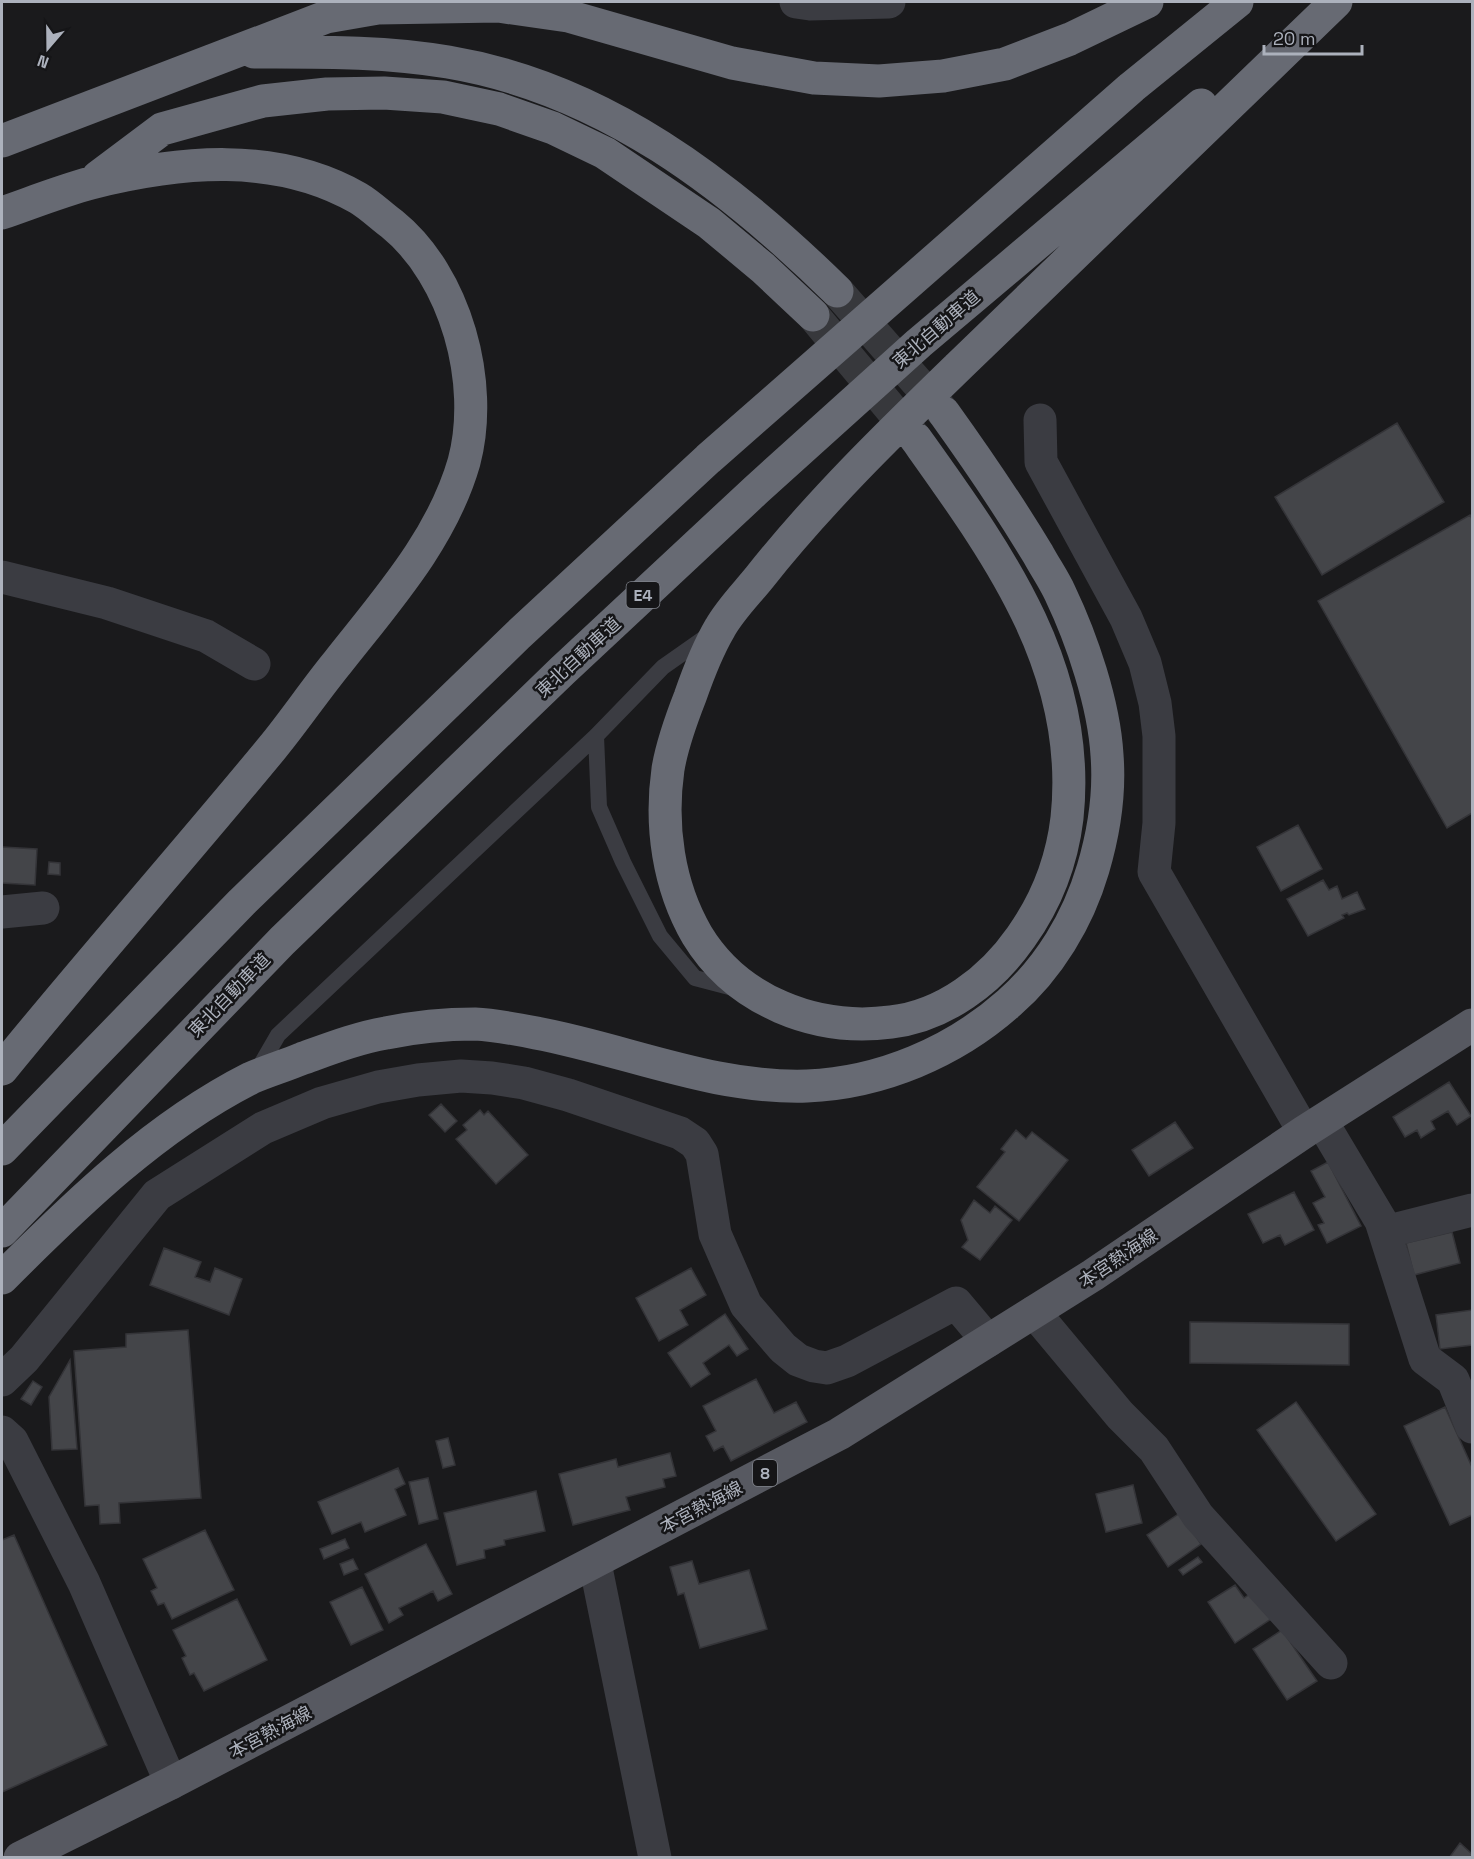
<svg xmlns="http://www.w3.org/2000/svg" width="1474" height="1859" font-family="'Space Grotesk','Noto Sans JP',sans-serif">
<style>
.building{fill:#444549;stroke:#343438;stroke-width:1.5}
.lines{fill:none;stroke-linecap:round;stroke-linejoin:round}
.motorway-tunnel{stroke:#37383c;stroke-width:33;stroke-dasharray:33 16;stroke-linecap:butt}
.service{stroke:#3b3c42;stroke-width:16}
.minor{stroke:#3b3c42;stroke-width:33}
.primary{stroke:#575961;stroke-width:33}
.motorway{stroke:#676a73;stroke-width:33}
.labels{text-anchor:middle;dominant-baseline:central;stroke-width:5;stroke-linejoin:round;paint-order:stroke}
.shield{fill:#151517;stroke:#7f828a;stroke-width:1.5}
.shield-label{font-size:16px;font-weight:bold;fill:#acb1bc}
.street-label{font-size:18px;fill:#acb1bc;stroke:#151517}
</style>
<rect width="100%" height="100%" fill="#1a1a1c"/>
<!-- building -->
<path class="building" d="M1397,423l47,79 -122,73 -47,-78z
M1470,515l2,4v294l-25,15 -129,-227z
M1298,825l24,44 -41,22 -24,-44z
M2,847l35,2 -2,36 -33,-2z
M49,862l11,1v12l-12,-1z
M1323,880l6,10 8,-4 5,13 15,-7 8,17 -16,6 -2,-2 -5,2 2,3 -36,18 -21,-37z
M1449,1082l22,34 -14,9 -9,-14 -17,10 4,8 -14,9 -4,-8 -12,7 -12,-20z
M441,1104l16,17 -12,11 -16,-17z
M480,1110l4,5 4,-4 40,44 -32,29 -40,-45 11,-9 -4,-5z
M1175,1122l18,26 -44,28 -17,-26z
M1016,1130l10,9 6,-7 36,28 -49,61 -42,-34 28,-35 -4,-3z
M1328,1162l33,64 -34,17 -9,-18 6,-2 -11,-20 12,-6 -14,-26z
M1294,1192l20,38 -29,15 -5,-10 -17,8 -15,-29z
M974,1200l16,13 5,-7 17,14 -32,40 -18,-13 6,-7 -7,-20z
M1452,1232l8,31 -46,12 -8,-32z
M164,1248l37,14 -6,15 15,5 5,-14 27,11 -13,36 -79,-30z
M691,1268l15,27 -26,15 8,15 -29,16 -23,-43z
M1472,1310v35l-32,4 -4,-34z
M725,1314l23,35 -11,7 -8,-11 -26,18 7,11 -19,13 -23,-34z
M1190,1322l159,2v41l-159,-2z
M188,1330l13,168 -82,5 1,20 -20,1 -1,-19 -14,1 -11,-155 52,-4v-13z
M70,1360l7,89 -25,1 -3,-53z
M756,1379l18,34 22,-11 11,20 -76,39 -8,-15 -9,5 -8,-15 10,-5 -13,-25z
M33,1381l9,6 -11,18 -10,-6z
M1296,1402l80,112 -40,27 -79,-111z
M1445,1407l27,60v48l-22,10 -46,-99z
M448,1438l7,27 -12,3 -7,-27z
M670,1453l6,23 -13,3 2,8 -39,10 4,13 -57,15 -14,-51 57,-15 2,8z
M398,1468l7,16 -10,5 11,26 -41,17 -4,-10 -29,12 -14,-32z
M428,1478l10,41 -19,5 -10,-42z
M1133,1485l9,38 -36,9 -10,-38z
M536,1491l9,40 -41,9 1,5 -21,5 1,8 -28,7 -13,-52z
M1180,1513l21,31 -33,23 -21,-32z
M205,1530l29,60 -62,29 -8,-16 -6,2 -7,-14 6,-3 -14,-29z
M14,1535l93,210 -105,47v-252z
M345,1539l4,9 -25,11 -4,-10z
M426,1544l26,50 -14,7 -5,-10 -34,17 4,7 -14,8 -24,-49z
M1198,1557l4,5 -19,13 -4,-5z
M353,1559l5,10 -14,6 -4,-11z
M692,1561l7,23 50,-14 18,59 -67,19 -16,-55 -6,2 -8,-28z
M1235,1585l9,13 6,-4 24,23 -39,26 -27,-41z
M362,1587l21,43 -32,15 -21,-43z
M237,1599l30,61 -63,31 -10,-18 -4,2 -8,-17 4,-2 -13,-26z
M1282,1630l35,51 -30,19 -34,-51z
M1460,1843l12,11 -1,4h-22z"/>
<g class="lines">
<!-- motorway-tunnel -->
<path class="motorway-tunnel" d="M837,291l107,122
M813,315l103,124"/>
<!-- service -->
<path class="service" d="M596,736l3,71 24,55 37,74 35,42 42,11
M256,1073l22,-38 318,-299 67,-69 47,-33"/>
<!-- minor -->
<path class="minor" d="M796,2l14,2 79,-2
M1040,420l1,42 85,156 19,45 10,40 4,33v87l-5,49 150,260
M2,577l105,26 99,33 48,28
M2,912l41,-4
M1322,1122l59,99 44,138 28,21 19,47
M1385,1232l87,-22
M1034,1312l86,103 34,34 44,67 133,147
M2,1380l22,-21 133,-164 106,-67 59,-25 56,-16 40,-7 43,-4 31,2 32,5 44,12 112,38 15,10 7,11 13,80 31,71 37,43 15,12 16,6 13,2 20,-7 109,-58 32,38
M2,1432l10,9 72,142 87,200
M595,1563l60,295"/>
<!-- primary -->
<path class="primary" d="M20,1858l151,-75 668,-349 254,-159 211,-143 168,-107"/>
<!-- motorway -->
<path class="motorway" d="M254,52c65,0 130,-1 194,10 155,26 280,122 389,229
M2,141l324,-124 52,-9 120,-2 70,10 164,47 82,15 65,3 64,-5 62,-12 65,-25 77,-37
M98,177l64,-48 101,-28 64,-7 57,-1 59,4 56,12 54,19 52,25 104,70 54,45 50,47
M2,213c29,-10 59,-22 89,-30 88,-22 185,-32 267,15 12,7 23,18 34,26 64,52 93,159 72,238 -22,77 -78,139 -126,200 -23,28 -43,58 -66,86 -89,108 -182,213 -270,321
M916,439c82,115 167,230 151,379 -5,42 -21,84 -46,119 -30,43 -77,79 -130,85 -75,10 -154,-21 -194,-87 -29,-50 -37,-110 -29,-166 4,-24 13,-49 22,-72 8,-23 17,-47 30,-69 10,-18 26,-34 39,-50 60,-76 130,-144 199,-211 126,-122 252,-244 378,-365
M2,1149l240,-247 275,-266 191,-177 424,-372 105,-85
M2,1231l280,-290 280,-270 194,-181 163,-147 282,-238
M2,1278c74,-74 154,-152 249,-200 16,-7 33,-12 50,-19 28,-10 56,-21 85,-26 29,-6 59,-9 89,-9 20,1 41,5 61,9 91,17 177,56 271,53 74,-3 147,-34 202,-83 40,-35 69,-83 84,-134 11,-37 17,-76 14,-114 -3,-51 -25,-116 -47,-162 -6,-13 -15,-26 -22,-39 -29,-48 -61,-95 -94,-141"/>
</g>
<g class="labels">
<!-- shield labels -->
<g class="shield">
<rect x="626.5" y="582" width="33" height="26" rx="4.5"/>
<rect x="753" y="1460" width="24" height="26" rx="4.5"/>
</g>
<g class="shield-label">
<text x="643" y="595">E4</text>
<text x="765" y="1473">8</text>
</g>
<!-- street labels -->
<g class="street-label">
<text transform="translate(936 329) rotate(-41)">東北自動車道</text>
<text transform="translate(578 657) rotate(-43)">東北自動車道</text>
<text transform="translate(229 995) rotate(-46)">東北自動車道</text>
<text transform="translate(1118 1258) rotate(-34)">本宮熱海線</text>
<text transform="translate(701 1507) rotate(-28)">本宮熱海線</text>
<text transform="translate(270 1732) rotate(-28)">本宮熱海線</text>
</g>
</g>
<!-- border -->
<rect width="1474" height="1859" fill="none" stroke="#acb1bc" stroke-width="6"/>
<!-- north arrow -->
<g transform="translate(48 48) rotate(200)" stroke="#151517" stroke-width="4.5" paint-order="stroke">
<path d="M0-4.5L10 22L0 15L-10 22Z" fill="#acb1bc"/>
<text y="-9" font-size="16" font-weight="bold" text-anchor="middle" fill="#acb1bc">N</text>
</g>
<!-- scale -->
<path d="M1264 45v9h98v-9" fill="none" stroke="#acb1bc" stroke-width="3"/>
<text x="1273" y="45" font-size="18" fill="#acb1bc" stroke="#151517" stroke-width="4.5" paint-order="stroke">20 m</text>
</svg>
